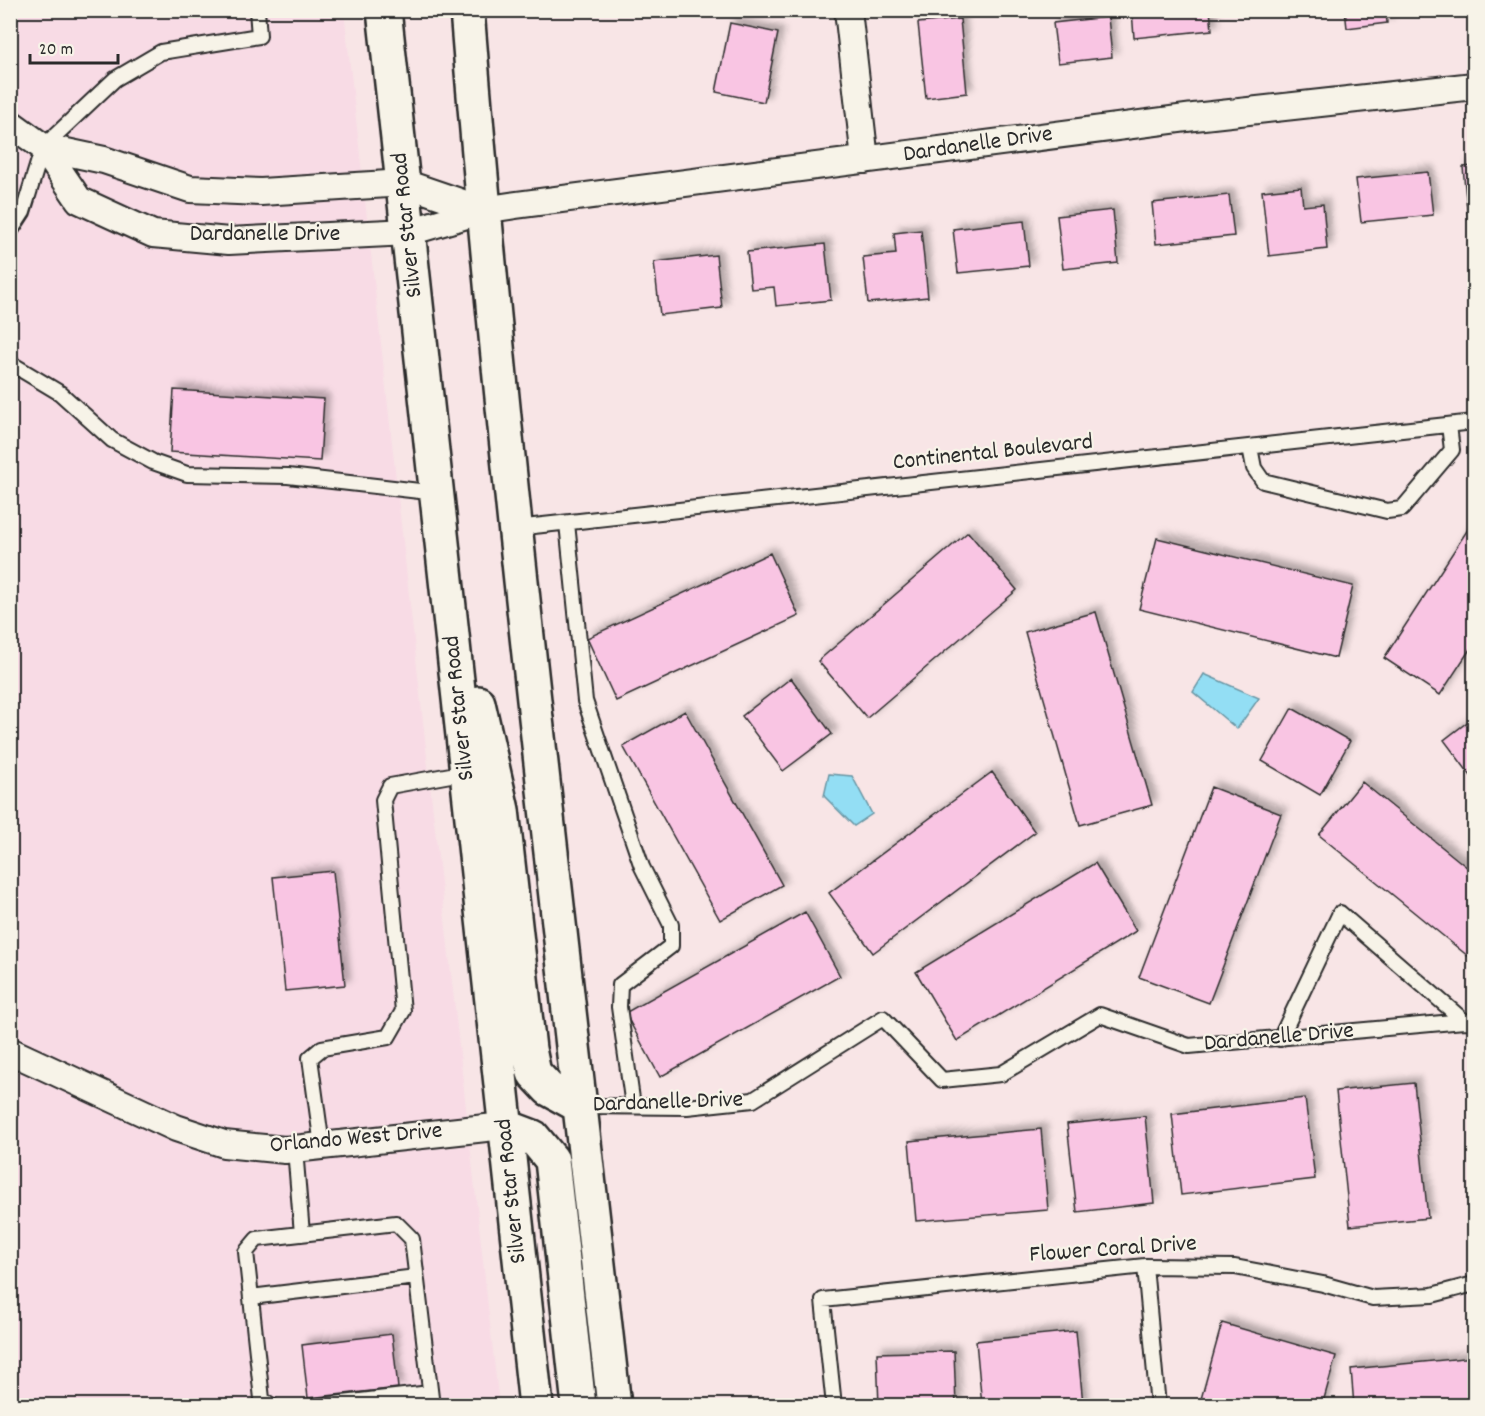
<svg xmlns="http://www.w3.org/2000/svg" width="1485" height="1416" font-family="Dekko,sans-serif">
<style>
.built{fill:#f8dbe5}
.water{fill:#93def4;stroke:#6996a4;stroke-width:1.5}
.building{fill:#f9c5e3;stroke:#2b2b2b;stroke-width:1.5;filter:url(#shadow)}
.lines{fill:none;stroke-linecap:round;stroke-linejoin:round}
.service-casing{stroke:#2b2b2b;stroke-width:18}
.minor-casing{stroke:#2b2b2b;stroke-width:30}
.secondary-casing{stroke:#2b2b2b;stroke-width:38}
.service{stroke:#f7f3e8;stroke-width:14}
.minor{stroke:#f7f3e8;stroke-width:26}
.secondary{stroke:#f7f3e8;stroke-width:33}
.labels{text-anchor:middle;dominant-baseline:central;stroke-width:4.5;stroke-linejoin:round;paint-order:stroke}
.street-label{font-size:24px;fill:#2b2b2b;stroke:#f7f3e8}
</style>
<defs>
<filter id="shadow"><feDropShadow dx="5.5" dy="-5.5" stdDeviation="3" flood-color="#0004"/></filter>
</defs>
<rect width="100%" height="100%" fill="#f8e5e6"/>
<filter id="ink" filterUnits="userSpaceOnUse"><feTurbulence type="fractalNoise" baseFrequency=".0167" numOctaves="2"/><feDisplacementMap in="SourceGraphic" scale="12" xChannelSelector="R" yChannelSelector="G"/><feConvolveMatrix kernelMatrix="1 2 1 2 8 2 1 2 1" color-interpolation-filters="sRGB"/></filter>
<g filter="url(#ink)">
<!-- built -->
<path class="built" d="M10,11h334l155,1394h-488z"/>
<!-- water -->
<path class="water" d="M1204,674l55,24 -22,31 -44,-37z
M829,774l23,2 20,38 -18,12 -30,-30z"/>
<!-- building -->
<path class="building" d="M1132,10h78l2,20 -78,8z
M1345,10h41l1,13 -40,5z
M1108,17l4,40 -54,6 -5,-40z
M960,19l7,74 -41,5 -8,-75z
M730,23l48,10 -14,69 -48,-10z
M1474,166v53h-6l-5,-52z
M1428,172l5,43 -72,7 -5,-43z
M1301,187l2,19 20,-2 4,45 -58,7 -7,-65z
M1229,195l5,41 -78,8 -4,-41z
M1113,210l5,53 -55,6 -6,-53z
M1024,221l5,45 -71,7 -5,-44z
M921,230l7,67 -60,6 -5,-46 33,-3 -2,-21z
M825,244l6,56 -55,6 -2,-19 -23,2 -4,-37z
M716,255l6,53 -62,7 -6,-53z
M174,390l150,9 -4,62 -150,-9z
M1474,520v123l-34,52 -56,-37z
M968,532l49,58 -150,128 -49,-57z
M1157,538l196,48 -17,72 -197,-49z
M770,553l29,63 -183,85 -29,-63z
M1096,612l56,193 -72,20 -55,-193z
M791,678l41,56 -49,37 -41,-55z
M1292,708l58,33 -30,54 -58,-34z
M685,711l97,174 -62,35 -97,-174z
M1474,717v63l-30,-40z
M992,772l43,60 -162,121 -44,-60z
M1362,782l112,91v88l-155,-126z
M1211,787l70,27 -72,189 -70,-26z
M1095,863l41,68 -179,110 -41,-69z
M333,871l12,114 -60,6 -12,-114z
M805,912l35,64 -180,101 -35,-64z
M1414,1083l14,135 -78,8 -14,-135z
M1305,1098l10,81 -134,16 -9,-81z
M1145,1116l9,87 -77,9 -10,-88z
M1041,1129l7,81 -132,11 -7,-80z
M1222,1323l114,33 -14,50h-100l-21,-7z
M1076,1331l7,73 -19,2h-82l-6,-65z
M392,1334l6,54 -90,10 -6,-53z
M954,1351l2,55h-77l-2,-53z
M1474,1357v49h-120l-3,-37z"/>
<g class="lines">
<defs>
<path id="service" d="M10,232l13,-20 20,-65 72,-68 46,-27 98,-16 -2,-26
M10,363l50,30 52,47 41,22 34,12 101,2 149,17
M1250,447l4,21 9,13 124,30 15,-2 50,-59 -3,-25
M567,523l18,178 57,166 29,58v21l-51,39 -1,22 14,99
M516,528l958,-106
M1280,1039l60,-126 124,108
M580,1106l107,1 66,-7 130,-82 59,62 59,-6 99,-59 89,31 275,-25 10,1
M322,1146l-12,-88 12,-10 66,-11 15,-26 -20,-211 7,-14 77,-14
M295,1149l7,85
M1145,1266l13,140
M251,1297l165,-20
M272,1406l-10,-7 -16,-147 11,-13 139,-16 16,16 20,167
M317,1406l113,-13
M834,1406l-11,-106 322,-34 90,1 88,17 50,14 59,-3 42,-11"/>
<path id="minor" d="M848,10l17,150
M10,123l33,24 36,53 74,34 76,7 180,-9 74,-22 33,-5 678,-88 280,-31
M43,147l61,13 86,29 71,3 143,-9 79,27
M10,1051l166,77 48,16 61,6 219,-24"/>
<path id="secondary" d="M384,10l152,1396
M467,10c37,467 95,931 147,1396
M478,703l24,107 27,239 5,24 15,16 31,17
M504,1126l29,11 19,23 27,246"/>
</defs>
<!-- service casing -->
<use href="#service" class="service-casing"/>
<!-- minor casing -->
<use href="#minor" class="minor-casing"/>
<!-- secondary casing -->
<use href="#secondary" class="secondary-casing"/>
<!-- service -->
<use href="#service" class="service"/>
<!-- minor -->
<use href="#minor" class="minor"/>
<!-- secondary -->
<use href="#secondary" class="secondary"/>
</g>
</g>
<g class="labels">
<!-- street labels -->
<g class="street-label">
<text transform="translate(978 145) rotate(-8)">Dardanelle Drive</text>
<text transform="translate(408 225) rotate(-96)">Silver Star Road</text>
<text x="265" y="235">Dardanelle Drive</text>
<text transform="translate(993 453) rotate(-6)">Continental Boulevard</text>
<text transform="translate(460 708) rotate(-96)">Silver Star Road</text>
<text transform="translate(1279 1038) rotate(-5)">Dardanelle Drive</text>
<text transform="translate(668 1103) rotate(-2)">Dardanelle Drive</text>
<text transform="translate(356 1139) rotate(-5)">Orlando West Drive</text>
<text transform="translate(512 1191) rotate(-96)">Silver Star Road</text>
<text transform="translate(1113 1250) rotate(-4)">Flower Coral Drive</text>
</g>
</g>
<!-- margin -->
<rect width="1485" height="1416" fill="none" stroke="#f7f3e8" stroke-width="36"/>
<rect x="18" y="18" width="1449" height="1380" fill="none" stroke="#2b2b2b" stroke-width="2" filter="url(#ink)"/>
<!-- scale -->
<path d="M30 54v9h88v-9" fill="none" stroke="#2b2b2b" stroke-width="3"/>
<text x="39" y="54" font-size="18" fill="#2b2b2b" stroke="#f7f3e8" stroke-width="4.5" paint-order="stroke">20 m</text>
</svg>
